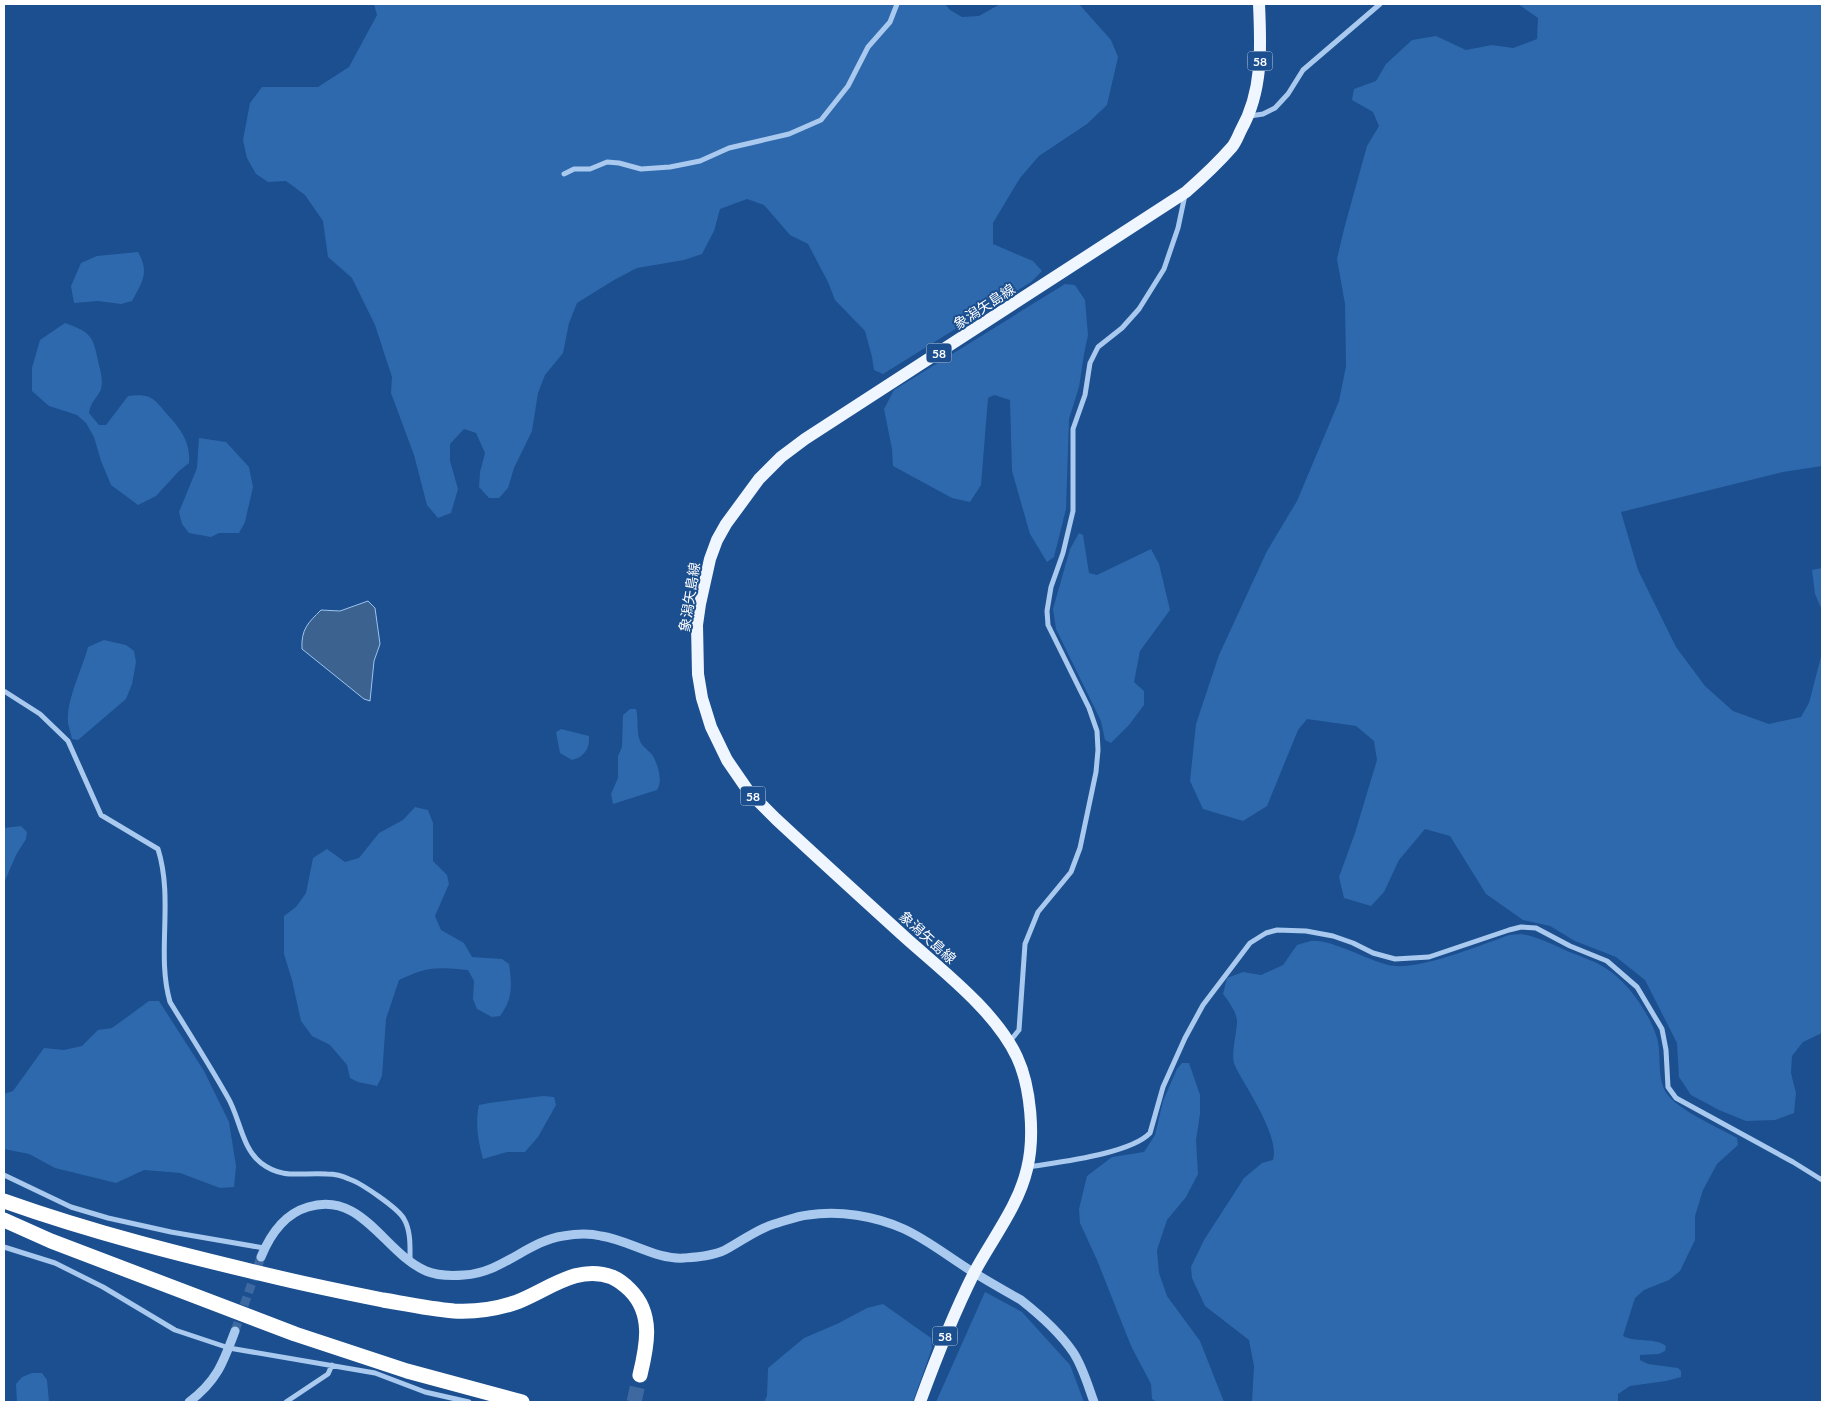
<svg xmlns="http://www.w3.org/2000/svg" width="1826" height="1406" font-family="Lato,'Noto Sans JP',sans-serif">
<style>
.green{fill:#2e69ad}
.water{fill:#3c6290;stroke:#9cc4f0}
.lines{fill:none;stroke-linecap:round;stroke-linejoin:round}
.tertiary-tunnel{stroke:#3d69a0;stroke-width:9;stroke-dasharray:9 4.5;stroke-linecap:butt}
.motorway-tunnel{stroke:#3d69a0;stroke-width:15;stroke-dasharray:15 8;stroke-linecap:butt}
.minor{stroke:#a9c9ee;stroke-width:5}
.tertiary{stroke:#a9c9ee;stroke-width:9}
.primary{stroke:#f0f6ff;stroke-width:12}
.motorway{stroke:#fff;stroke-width:15}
.labels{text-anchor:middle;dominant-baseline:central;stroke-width:4;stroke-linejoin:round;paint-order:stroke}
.shield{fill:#1b4f8f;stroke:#bbcadd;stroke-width:1}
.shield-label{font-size:12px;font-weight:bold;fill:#fff}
.street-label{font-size:14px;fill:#fff;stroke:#1b4f8f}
</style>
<rect width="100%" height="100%" fill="#1b4f8f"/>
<!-- green -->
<path class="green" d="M374,4h571l5,6 12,7 17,-1 21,-12h79l32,36 7,17 -11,48 -20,19 -48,32 -19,22 -27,45v21l40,17 9,10 -11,11 -148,92 -9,-4 -2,-13 -7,-26 -30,-31 -7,-18 -20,-38 -18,-9 -26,-30 -17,-6 -27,10 -6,22 -12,23 -18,6 -47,8 -23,12 -37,23 -8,20 -6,30 -18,22 -7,18 -6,38 -18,37 -6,20 -9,10h-10l-10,-11 1,-15 5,-19 -9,-20 -12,-4 -14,15v17l8,28 -7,24 -13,5 -11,-13 -13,-50 -23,-62 1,-16 -17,-52 -23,-47 -24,-21 -5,-36 -18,-26 -19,-14 -18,1 -12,-8 -9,-16 -4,-18 7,-37 12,-16h56l31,-20 28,-52z
M1518,4h304v462l-39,6 -162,40 17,58 38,77 29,39 28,25 36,13 32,-7 8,-14 13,-50v380l-19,9 -11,14 -1,17 5,20 -2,20 -19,7 -29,1 -27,-11 -28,-15 -12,-18 -2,-34 -32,-63 -29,-23 -41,-16 -25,-15 -27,-6 -37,-26 -36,-58 -25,-7 -26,31 -15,32 -13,14 -27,-8 -5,-21 16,-44 22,-73 -3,-19 -18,-15 -49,-7 -9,11 -31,76 -24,15 -40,-12 -13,-28 6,-57 23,-69 48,-104 30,-50 42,-100 7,-35 -1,-62 -8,-45 7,-30 23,-83 12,-20 -6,-14 -21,-12 2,-11 22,-8 10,-17 26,-24 24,-4 30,14 26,-5 21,3 24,-9 1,-21z
M138,252c12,21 4,30 -6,49l-11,3 -23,-3 -24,2 -3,-17 10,-23 16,-7z
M1065,284l10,1 10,15 3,35 -4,19 -5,33 -10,32 -3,90 -12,48 -7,5 -17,-28 -18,-63 -2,-71 -16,-5 -6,3 -7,87 -11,17 -18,-4 -59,-32 -1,-17 -8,-40 10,-19z
M65,323c28,10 28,14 34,42 2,8 4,16 2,24 -3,9 -10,11 -12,24l10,12h7l22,-29c9,-1 19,-2 26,4 4,3 8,8 11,12 14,15 26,29 24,51l-10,8 -23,25 -18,9 -27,-20 -10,-24 -7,-24 -8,-14 -9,-8 -28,-9 -17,-15v-23l8,-28z
M199,438l27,4 23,25 4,20 -8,35 -6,11h-20l-8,4 -22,-4 -7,-9 -3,-12 18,-44z
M1079,533l4,2 6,38 8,2 54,-26 8,15 11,46 -30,41 -6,31 10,9v14l-15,20 -18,18 -6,-3 -4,-19 -45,-92 -3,-20 17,-60z
M1822,568v42l-7,-16 -3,-24z
M104,640l22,5 8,6 2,11 -4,22 -6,15 -48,41 -6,-1c-1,-5 -3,-11 -4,-16 -2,-23 14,-53 20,-76z
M630,709h6c3,11 0,22 4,32 2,6 9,9 13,15 5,9 10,25 4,34l-44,14 -2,-10 7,-16v-22l4,-9 1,-32z
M561,729l28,7c1,13 -5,21 -17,24l-12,-7 -4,-21z
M415,807l13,3 5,13v38l14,14 2,9 -14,32 6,14 23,13 8,14 30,2 7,5c3,21 4,35 -9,52l-8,1 -15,-8 -4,-10 1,-18 -6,-11c-31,-3 -40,-4 -69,10l-13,39 -4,57 -5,10 -19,-4 -8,-4 -3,-13 -17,-20 -18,-9 -11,-15 -9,-41 -8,-26v-38l12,-9 10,-14 7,-35 14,-9 18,13 14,-4 20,-25 24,-13z
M21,826l6,6 -1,7 -10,16 -12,28v-55z
M1521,934c17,3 31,10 46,17 12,5 25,9 35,15 24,13 47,46 55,72 5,17 -1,40 10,56 10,15 52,34 70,44l1,7 -21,19 -14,26 -8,26v24l-15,31 -11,9 -25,10 -9,8 -12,38c13,7 31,1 43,10l-1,5 -6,3 -19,1v5l8,4 30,4 3,3v6l-15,4 -36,5 -12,8v8h-366l2,-36 -5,-26 -44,-34 -13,-28 -1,-11 13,-27 40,-62 18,-15 11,-3c7,-24 -27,-72 -38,-94 -5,-10 2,-33 2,-45 -1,-10 -8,-19 -14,-27l4,-16 16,-6 18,3 22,-10 14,-20c4,-1 9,-3 14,-4 20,-2 56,19 77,24 28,7 93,-20 121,-30z
M149,1001h10l45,70 25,51 7,44 -2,21 -14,1 -40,-15 -36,-3 -28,13 -61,-15 -26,-14 -25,-5v-55l9,-3 31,-43 20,2 18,-4 16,-16 14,-2z
M1182,1063h7l11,32v19l-4,26 2,34 -12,23 -19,23 -10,30 2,23 8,23 33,45 24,61h-67l-5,-3 -1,-15 -20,-38 -34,-86 -17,-37 -1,-14 8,-33 25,-19 32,-5 11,-17 8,-34 14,-32z
M543,1096l11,1 2,8 -18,32 -13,15h-18l-24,7c-5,-18 -8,-36 -4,-54l10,-2z
M985,1292l37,20 48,53 14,37h-148z
M883,1304l48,34 1,10 -19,54h-149l3,-6 1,-28 36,-30 35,-15 28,-15z
M32,1373h10l5,7 2,22h-32l-1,-18 6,-7z"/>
<!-- water -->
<path class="water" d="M368,601l7,7 5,36 -6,17 -4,40 -6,-2 -62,-50c-1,-20 6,-26 19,-39l19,1z"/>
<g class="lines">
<!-- tertiary-tunnel -->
<path class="tertiary-tunnel" d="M235,1331l26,-74"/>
<!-- motorway-tunnel -->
<path class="motorway-tunnel" d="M634,1402l6,-27"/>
<!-- minor -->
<path class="minor" d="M1250,116l13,-2 12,-6 13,-14 15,-24 77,-66
M564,174l10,-5h16l17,-7 12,1 22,6 29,-2 30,-6 29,-13 60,-14 32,-14 27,-34 20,-39 22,-25 7,-18
M4,691l36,23 28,27 33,74 57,34c16,51 -2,105 12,153 19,31 39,62 57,94 13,21 14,51 34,67 22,17 41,9 66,11 7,0 16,2 22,5 12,4 49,29 55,40 7,12 6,28 6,41
M1010,1041l9,-11 6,-86 13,-32 33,-40 9,-24 16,-76 2,-22 -1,-19 -8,-23 -41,-83 -1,-14 4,-24 12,-34 10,-42v-82l12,-34 5,-32 8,-16 24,-19 17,-19 25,-40 14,-41 7,-33
M1029,1167c30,-5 101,-13 121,-34l13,-46 22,-49 18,-33 47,-62 16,-10 11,-3 29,1 27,5 20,7 20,10 22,6 34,-2 80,-27 12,-3 15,1 34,18 37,15 30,26 25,42 4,21 2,37 8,11 117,64 29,18
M4,1175l67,32 37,11 63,14 93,16
M4,1247l51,16 48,24 72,43 54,18 146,25 50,19 44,10
M286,1402l42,-28 4,-9"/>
<!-- tertiary -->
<path class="tertiary" d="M261,1257c9,-22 23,-43 47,-50 54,-17 76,46 118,64 12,5 26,5 38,4 38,-2 64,-34 99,-39 12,-2 26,-3 38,0 28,4 55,24 83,22 13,-1 29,-2 41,-8 17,-9 32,-21 49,-26 11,-3 23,-8 34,-9 31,-5 67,1 96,14 24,11 46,29 69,43 16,10 32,19 48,28 19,15 39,33 52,52 10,15 15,34 21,50
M189,1402c28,-21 34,-39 46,-71"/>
<!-- primary -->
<path class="primary" d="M920,1402c16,-44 33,-87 54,-129 18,-34 44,-66 53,-104 8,-32 4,-82 -10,-112 -21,-45 -73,-85 -110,-118 -44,-40 -88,-80 -131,-120l-27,-27 -22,-32 -16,-33 -9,-29 -4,-24 -1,-49 3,-21 10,-45 7,-19 9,-16 33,-45 22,-22 24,-18 381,-247c16,-14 32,-29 46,-45 4,-5 6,-11 9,-17 22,-39 20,-83 18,-126"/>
<!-- motorway -->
<path class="motorway" d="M4,1201c90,32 182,55 276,77 34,8 68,15 103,22 23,4 47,9 71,11 20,1 43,-2 63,-9 31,-12 60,-38 95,-25 7,3 13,8 18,13 24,24 17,56 10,85
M4,1220l47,21 244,93 112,37 115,31"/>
</g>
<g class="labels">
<!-- shield labels -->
<g class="shield">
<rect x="1247.5" y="51.5" width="25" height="19" rx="4"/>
<rect x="926.5" y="343.5" width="25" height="19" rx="4"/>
<rect x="740.5" y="786.5" width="25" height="19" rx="4"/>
<rect x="932.5" y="1326.5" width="25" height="19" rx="4"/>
</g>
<g class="shield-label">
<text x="1260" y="61">58</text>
<text x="939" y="353">58</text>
<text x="753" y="796">58</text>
<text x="945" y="1336">58</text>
</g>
<!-- street labels -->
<g class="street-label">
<text transform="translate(984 306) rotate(-33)">象潟矢島線</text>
<text transform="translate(689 597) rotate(-81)">象潟矢島線</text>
<text transform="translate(928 937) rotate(42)">象潟矢島線</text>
</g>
</g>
<!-- border -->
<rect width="1826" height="1406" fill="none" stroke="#ffffff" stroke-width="10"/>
</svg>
